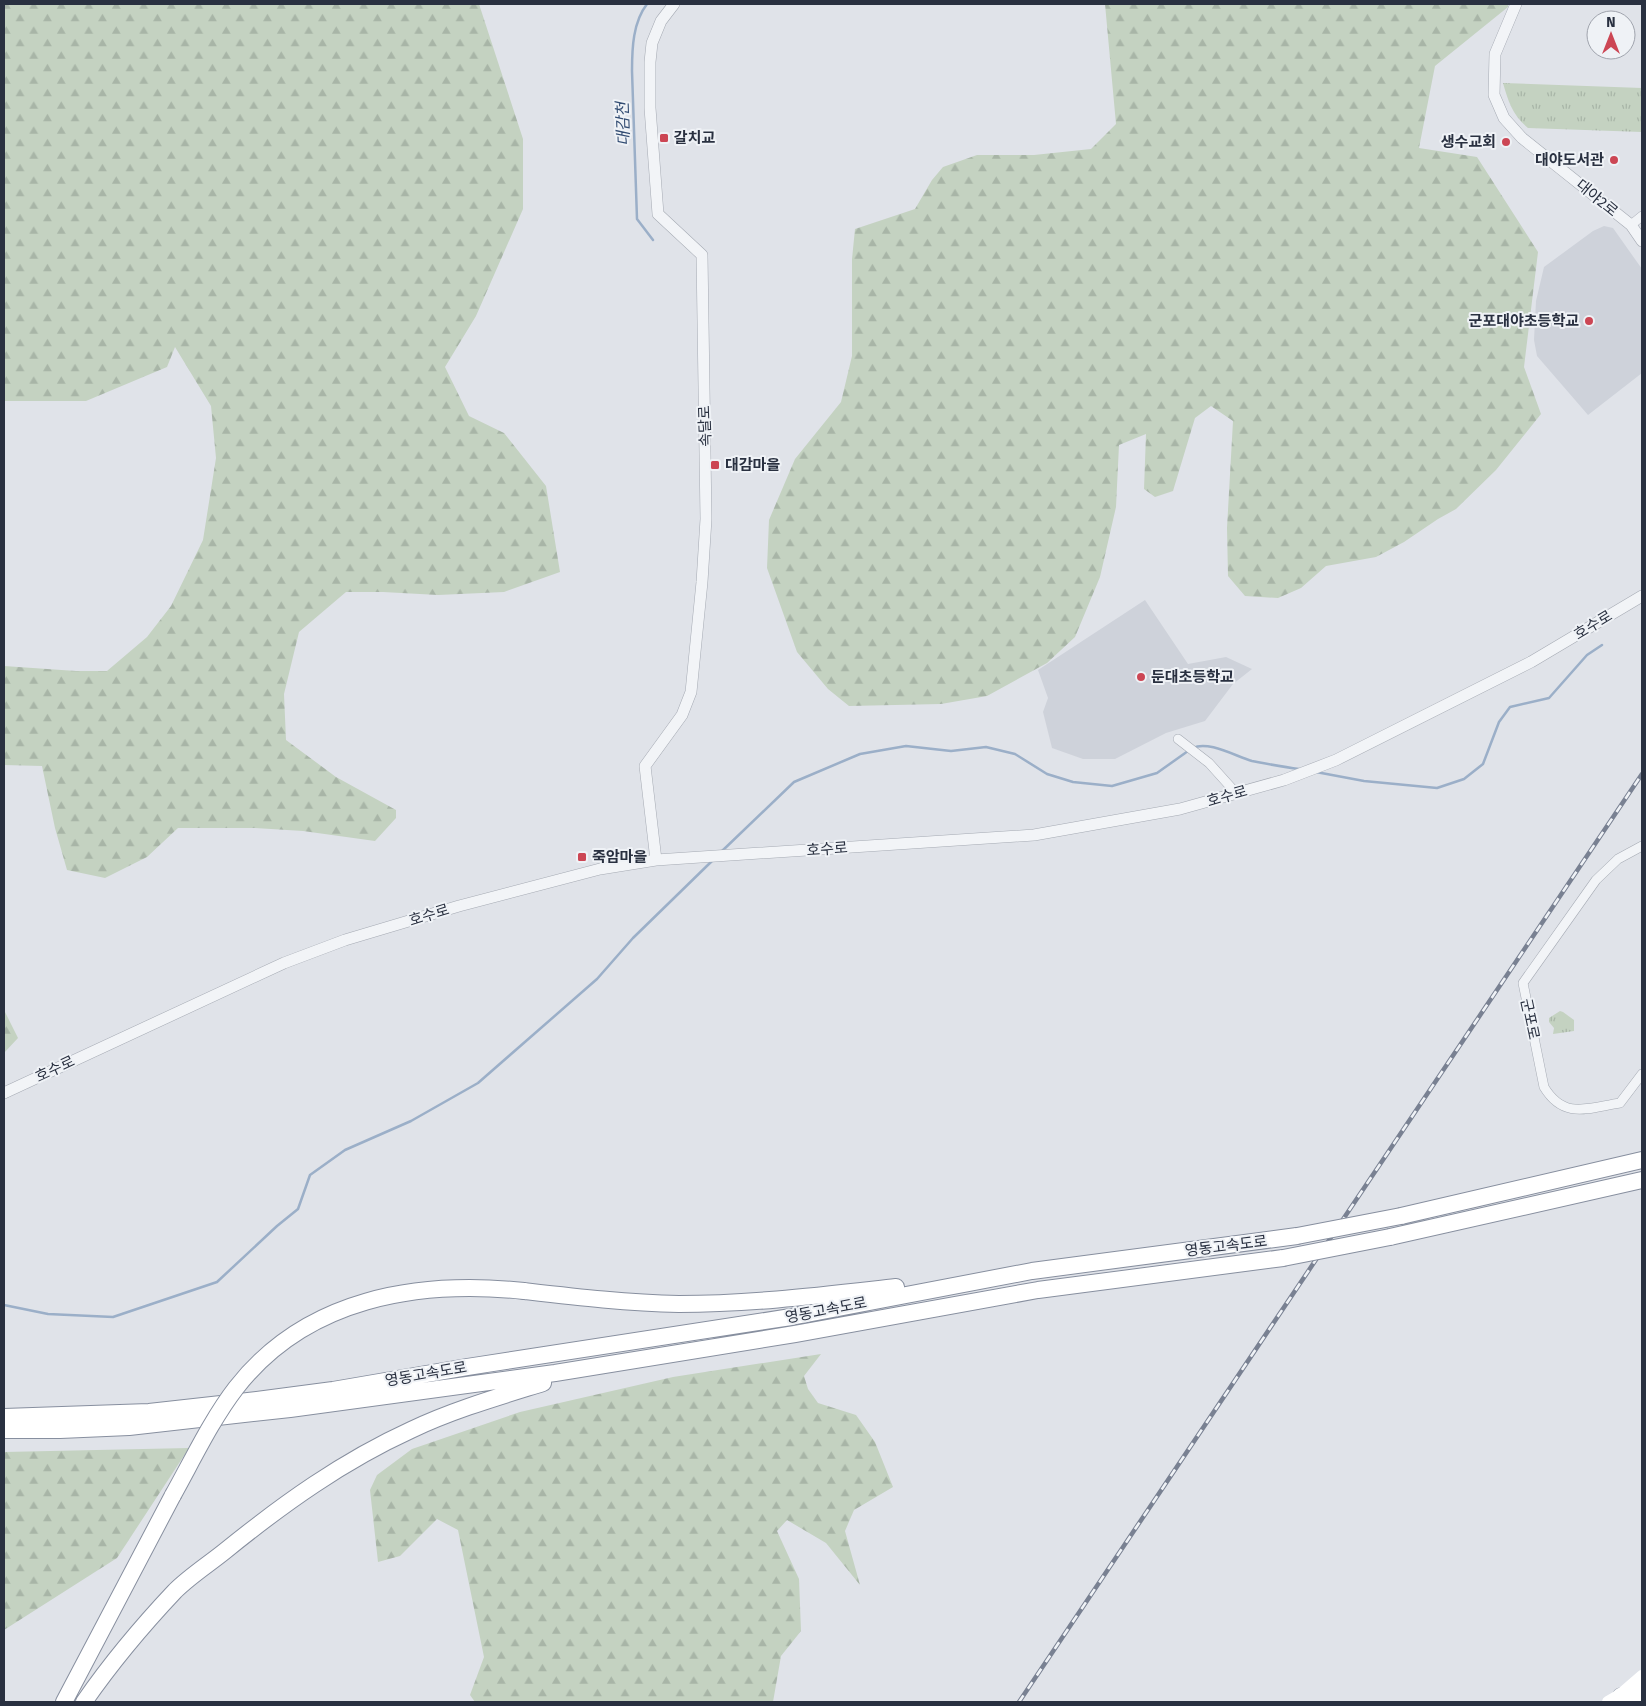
<svg xmlns="http://www.w3.org/2000/svg" width="1646" height="1706" font-family="'Fira Sans','Noto Sans KR',sans-serif">
<style>
.built{fill:#ced2da}
.forest{fill:url(#forest-firs)}
.park{fill:url(#park-tufts)}
.lines{fill:none;stroke-linecap:round;stroke-linejoin:round}
.stream{stroke:#9bafc8;stroke-width:2.5}
.minor-casing{stroke:#a5aab3;stroke-width:10}
.tertiary-casing{stroke:#a5aab3;stroke-width:12}
.primary-casing{stroke:#9fa6b4;stroke-width:15}
.motorway-casing{stroke:#878f9f;stroke-width:18}
.minor{stroke:#f2f4f7;stroke-width:9}
.tertiary{stroke:#f2f4f7;stroke-width:11}
.secondary{stroke:#fff;stroke-width:12}
.primary{stroke:#fff;stroke-width:14}
.motorway{stroke:#fff;stroke-width:16}
.rail-casing{stroke:#798192;stroke-width:4.5}
.rail{stroke:#eff2f6;stroke-width:2.5;stroke-dasharray:8;stroke-linecap:butt}
.motorway-bridge-casing{stroke:#878f9f;stroke-width:18;stroke-linecap:butt}
.motorway-bridge{stroke:#fff;stroke-width:16}
.poi-dot{fill:#cc4654;stroke:#eff2f6;stroke-width:2}
.labels{text-anchor:middle;dominant-baseline:central;stroke-width:4;stroke-linejoin:round;paint-order:stroke}
.poi-label{font-size:15px;font-weight:bold;fill:#293040;stroke:#eff2f6;text-anchor:start}
.street-label{font-size:15px;fill:#293040;stroke:#eff2f6}
.water-label{font-size:16px;font-style:italic;fill:#334d73;stroke:#eff2f6}
</style>
<defs>
<pattern id="forest-firs" width="22" height="20" patternUnits="userSpaceOnUse" patternTransform="scale(1.25)"><rect width="22" height="20" fill="#c4d2c1"/><path d="M5 1l3.5 6h-7zM16 11l3.5 6h-7z" fill="#a8b5a7"/></pattern>
<pattern id="park-tufts" width="24" height="20" patternUnits="userSpaceOnUse" patternTransform="scale(1.25)"><rect width="24" height="20" fill="#c4d2c1"/><path d="M3 7l-1-3M5 7V3M7 7l1-3M15 17l-1-3M17 17v-4M19 17l1-3" fill="none" stroke="#a8b5a7"/></pattern>
</defs>
<rect width="100%" height="100%" fill="#e0e3e9"/>
<!-- built -->
<path class="built" d="M1604,226l9,2 29,41v104l-54,42 -51,-59 -3,-16 2,-39 8,-34 49,-36z
M1145,600l43,64 38,-7 26,12 -19,15 -28,37 -39,12 -51,26h-32l-31,-11 -9,-36 5,-14 -10,-28z"/>
<!-- forest -->
<path class="forest" d="M4,4h475l44,135v70l-47,107 -31,51 24,49 35,17 42,53 14,86 -56,20 -66,3 -55,-3h-37l-47,40 -15,62 2,46 50,37 60,33v8l-21,23 -72,-10 -48,-3h-77l-31,29 -42,21 -38,-8 -12,-42 -13,-62 -38,-1v-99l72,5h31l40,-34 24,-31 32,-66 13,-82 -5,-52 -36,-59 -8,20 -81,34h-82z
M1105,4h403v3l-73,59 -16,82 58,9 61,95 -14,115 17,47 -45,56 -40,39 -18,10 -34,23 -28,15 -50,9 -25,22 -23,10 -33,-2 -17,-20 -1,-48 6,-107 -22,-15 -16,12 -22,73 -18,6 -11,-8 2,-55 -27,11 -3,62 -16,70 -25,60 -28,26 -60,33 -46,8 -92,2 -21,-17 -31,-37 -30,-84 2,-48 26,-61 46,-57 11,-46v-97l3,-30 60,-20 17,-29 11,-13 34,-12h57l57,-6 25,-25z
M4,1010l14,28 -14,15z
M821,1354l-17,22 4,13 10,14 38,12 19,27 18,45 -39,23 -9,21 15,54 -34,-42 -39,-23 -10,11 22,48 2,52 -20,25 -8,46h-298l-5,-7 14,-38 -26,-127 -21,-11 -37,37 -22,6 -8,-72 7,-15 35,-26 108,-37 153,-35z
M189,1448l-72,110 -113,72v-178z"/>
<!-- park -->
<path class="park" d="M1503,83l139,5v44l-114,-4c-15,-12 -20,-27 -25,-45z
M1560,1011l3,1 11,8v11l-21,3 1,-6 -5,-6v-4z"/>
<g class="lines">
<!-- stream -->
<path class="stream" d="M647,4c-14,18 -15,44 -15,67l5,148 16,21
M1193,748c15,-8 44,9 59,13 16,3 31,6 47,8
M1316,772l48,9 73,7 27,-9 19,-15 16,-42 11,-15 39,-9 38,-43 15,-10
M721,852l73,-70 66,-28 46,-8 45,5 35,-4 29,7 32,20 26,8 39,4 45,-13 31,-22
M4,1305l44,9 65,3 104,-35 60,-56 21,-17 12,-34 35,-25 66,-29 67,-38 119,-104 36,-41 79,-77"/>
<defs>
<path id="minor" d="M1631,225l11,-9
M1178,739l31,24 27,30
M1642,846l-24,13 -22,21 -73,103 21,104c20,33 44,21 76,16l22,-29"/>
<path id="tertiary" d="M1516,4l-21,50 -1,41 10,23 18,20 109,87 11,16
M656,860l-11,-94 37,-51 9,-23 11,-110 4,-63 -4,-264 -44,-41 -8,-106v-46l2,-19 9,-22 13,-17
M4,1093l280,-130 61,-23 114,-34 141,-37 56,-9 378,-25 146,-26 104,-29 52,-20 195,-98 111,-66"/>
<path id="primary" d="M1620,1695l20,7"/>
<path id="motorway" d="M1401,1216l241,-56
M1390,1237l252,-57
M524,1291c52,6 103,12 155,13 73,0 145,-9 217,-17
M4,1417l145,-5 99,-11 85,-11 134,-23 324,-50 241,-46 265,-35
M4,1430h56l69,-3 161,-18 265,-36 240,-39 243,-44 245,-32
M64,1702l109,-207
M84,1702c27,-39 58,-76 91,-111 15,-15 34,-27 50,-40 58,-47 118,-90 186,-121 42,-20 87,-33 132,-47"/>
</defs>
<!-- minor casing -->
<use href="#minor" class="minor-casing"/>
<!-- tertiary casing -->
<use href="#tertiary" class="tertiary-casing"/>
<!-- primary casing -->
<use href="#primary" class="primary-casing"/>
<!-- motorway casing -->
<use href="#motorway" class="motorway-casing"/>
<!-- minor -->
<use href="#minor" class="minor"/>
<!-- tertiary -->
<use href="#tertiary" class="tertiary"/>
<!-- secondary -->
<path class="secondary" d="M1622,1695l20,-6
M1608,1702l12,-7 22,-19"/>
<!-- primary -->
<use href="#primary" class="primary"/>
<!-- motorway -->
<use href="#motorway" class="motorway"/>
<defs>
<path id="rail" d="M1019,1702l623,-928"/>
</defs>
<!-- rail casing -->
<use href="#rail" class="rail-casing"/>
<!-- rail -->
<use href="#rail" class="rail"/>
<defs>
<path id="motorway-bridge" d="M1297,1236l104,-20
M1283,1258l107,-21
M173,1495c19,-34 39,-76 63,-107 70,-90 181,-108 288,-97"/>
</defs>
<!-- motorway-bridge casing -->
<use href="#motorway-bridge" class="motorway-bridge-casing"/>
<!-- motorway-bridge -->
<use href="#motorway-bridge" class="motorway-bridge"/>
</g>
<!-- markers -->
<g class="poi-dot">
<rect x="659" y="133" width="10" height="10" rx="2.5"/>
<circle cx="1506" cy="142" r="5"/>
<circle cx="1614" cy="160" r="5"/>
<circle cx="1589" cy="321" r="5"/>
<rect x="710" y="460" width="10" height="10" rx="2.5"/>
<circle cx="1141" cy="677" r="5"/>
<rect x="577" y="852" width="10" height="10" rx="2.5"/>
</g>
<g class="labels">
<!-- poi labels -->
<g class="poi-label">
<text x="674" y="138">갈치교</text>
<text x="1496" y="142" text-anchor="end">생수교회</text>
<text x="1604" y="160" text-anchor="end">대야도서관</text>
<text x="1579" y="321" text-anchor="end">군포대야초등학교</text>
<text x="725" y="465">대감마을</text>
<text x="1151" y="677">둔대초등학교</text>
<text x="592" y="857">죽암마을</text>
</g>
<!-- street labels -->
<g class="street-label">
<text transform="translate(1597 198) rotate(39)">대야2로</text>
<text transform="translate(705 426) rotate(-92)">속달로</text>
<text transform="translate(1593 625) rotate(-31)">호수로</text>
<text transform="translate(1227 796) rotate(-16)">호수로</text>
<text transform="translate(827 849) rotate(-4)">호수로</text>
<text transform="translate(429 915) rotate(-17)">호수로</text>
<text transform="translate(1530 1019) rotate(78)">군포로</text>
<text transform="translate(55 1069) rotate(-25)">호수로</text>
<text transform="translate(1226 1246) rotate(-7)">영동고속도로</text>
<text transform="translate(826 1310) rotate(-11)">영동고속도로</text>
<text transform="translate(426 1374) rotate(-10)">영동고속도로</text>
</g>
<!-- water labels -->
<g class="water-label">
<text transform="translate(623 124) rotate(-92)">대감천</text>
</g>
</g>
<!-- border -->
<rect width="1646" height="1706" fill="none" stroke="#293040" stroke-width="10"/>
<!-- north arrow -->
<g transform="translate(1611 35)"><circle r="24" fill="#eff2f6" stroke="#a0a4ad"/>
<path d="M0-4L9 19L0 12L-9 19Z" fill="#cc4654"/>
<text y="-8" font-size="14" font-weight="bold" text-anchor="middle" fill="#293040">N</text>
</g>
</svg>
